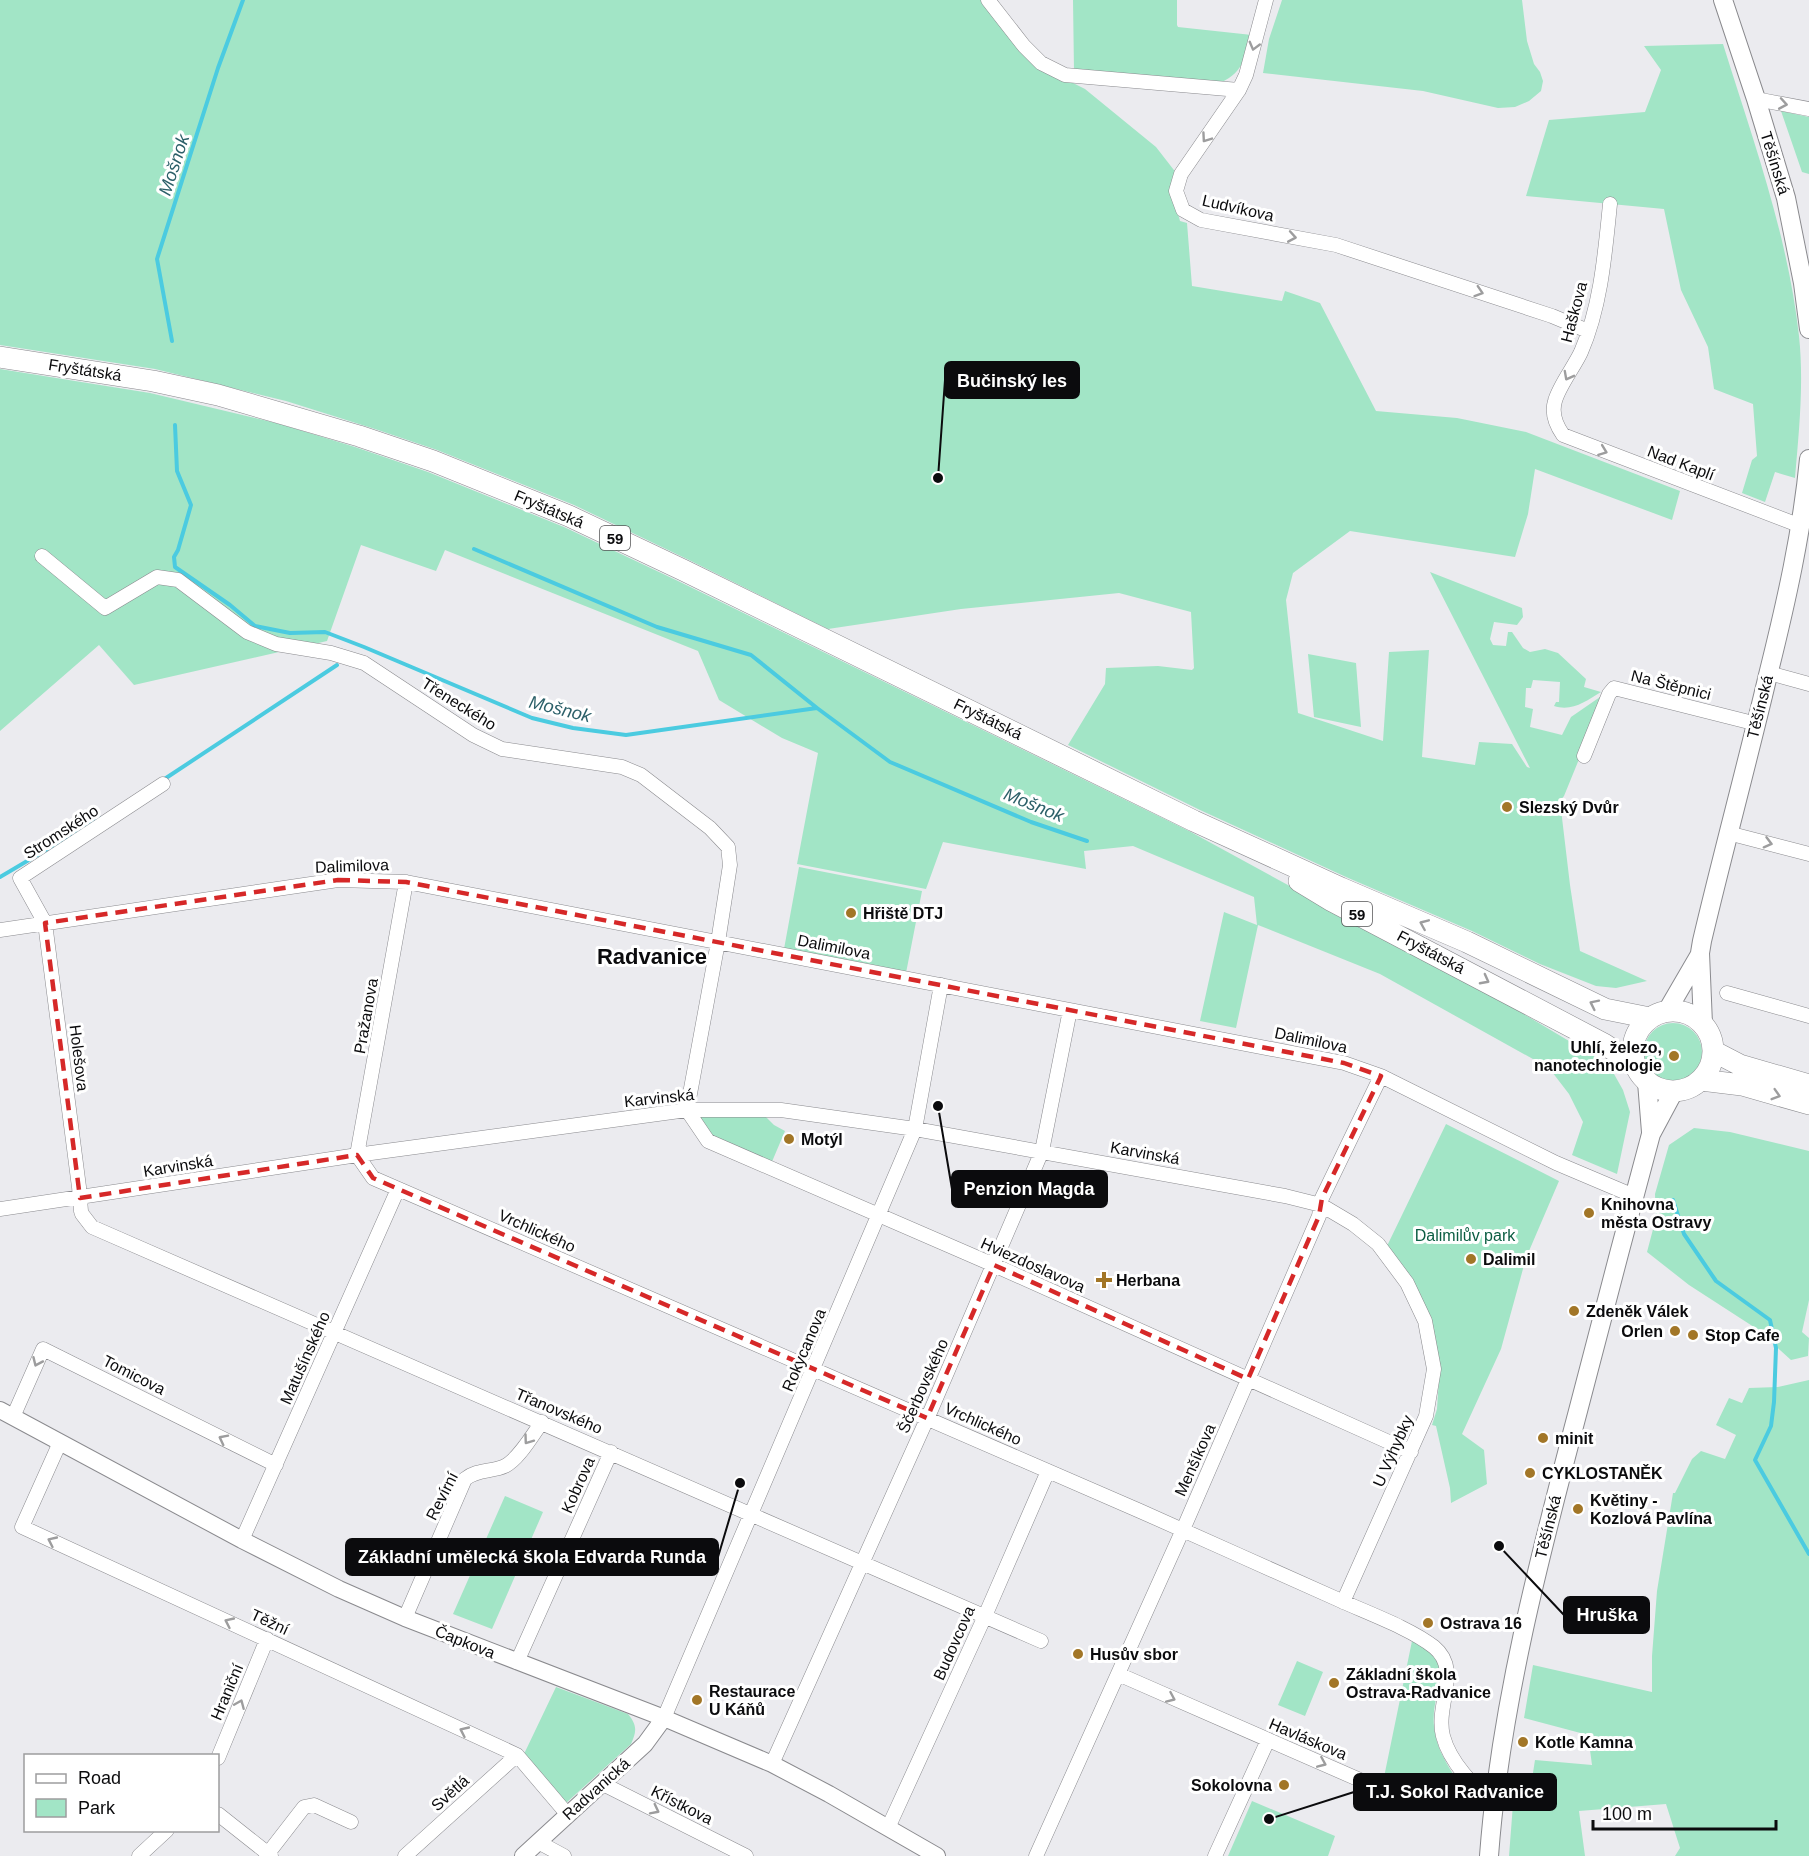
<svg xmlns="http://www.w3.org/2000/svg" width="1809" height="1856" font-family="Helvetica,sans-serif">
<style>
.green{fill:#a2e5c6}
.lines{fill:none;stroke-linecap:round;stroke-linejoin:round}
.stream{stroke:#4bcbe0;stroke-width:4}
.minor-casing{stroke:#8a8a8e;stroke-width:15}
.tertiary-casing{stroke:#8a8a8e;stroke-width:18}
.secondary-casing{stroke:#8a8a8e;stroke-width:20}
.primary-casing{stroke:#8a8a8e;stroke-width:22}
.minor{stroke:#fff;stroke-width:14}
.tertiary{stroke:#fff;stroke-width:16}
.secondary{stroke:#fff;stroke-width:18}
.primary{stroke:#fff;stroke-width:21}
.oneway{stroke:#9d9d9e}
.marked{fill:none;stroke:#d62828;stroke-width:4.5;stroke-dasharray:12 8;stroke-linejoin:round}
.poi-dot{fill:#a27627;stroke:#fff;stroke-width:2}
.labels{text-anchor:middle;dominant-baseline:central;stroke-width:6;stroke-linejoin:round;paint-order:stroke}
.shield{fill:#fff;stroke:#545456;stroke-width:1.5}
.shield-label{font-size:15px;font-weight:bold;fill:#0b0b0d}
.street-label{font-size:16px;fill:#0b0b0d;stroke:#fff}
.poi-label{font-size:16px;font-weight:bold;fill:#0b0b0d;stroke:#fff;text-anchor:start}
.park-label{font-size:16px;fill:#0b5d42;stroke:#fff}
.water-label{font-size:18px;font-style:italic;fill:#2c6069;stroke:#fff}
.district-label{font-size:22px;font-weight:bold;fill:#0b0b0d;stroke:#fff}
.leader{fill:none;stroke:#0b0b0d;stroke-width:2}
.callout-dot{fill:#0b0b0d;stroke:#fff;stroke-width:2}
.callout{fill:#0b0b0d;stroke:#0b0b0d;stroke-width:2}
.callout-label{font-size:18px;text-anchor:middle;font-weight:bold;fill:#fff}
</style>
<rect width="100%" height="100%" fill="#ebebef"/>
<!-- green -->
<path class="green" d="M0,0h982l79,77 24,12 71,58 21,27 -5,17 8,30 7,2 5,63 90,15 3,-10 35,12 56,108 81,7 69,14 154,59 -8,29 -137,-51 -7,45 -13,43 -165,-26 -57,42 -7,27 12,113 85,28 6,-89 40,-2 -7,107 53,8 4,-23 33,2 15,23 3,1 -100,-196 92,36 1,9 -6,8 -23,-3 -4,17 3,6 13,1 2,-14h4l11,16 7,4 15,-3 13,4 28,26 -2,8 17,5c-15,9 -29,20 -47,14l2,-4h3l1,-20 -27,-2 -2,8h-5l-1,19 8,2 -3,18 32,8 9,-18 29,-20 4,1 -40,98 -4,5 10,84 10,66 67,30 -31,7 -20,-2 -56,-22 -68,-33 -126,-54 -146,-67 -132,-65 37,-61 1,-16 52,-2 34,4 2,-2 -3,-56 -72,-19 -158,16 -133,20 -139,-69 -115,-55 -137,-55 -59,-20 -92,-29 -131,-32 -155,-24z
M1073,0h104v25l1,2 74,8c-6,21 -9,37 -30,47l-148,-11z
M1282,0h240l5,41 7,23 6,8 3,9 -2,10 -12,10 -14,6 -17,1 -75,-17 -160,-18 6,-34z
M1723,44c30,96 65,192 76,292 5,47 0,95 -4,142l-20,-6 -10,30 -23,-9 10,-33 5,-4 -4,-52 -39,-15 -6,-42 -27,-57 -17,-81 -138,-13 23,-76 96,-8 16,-42 -17,-24z
M1781,111l28,6v57l-7,-2z
M0,369l150,24 130,31 75,23 73,25 136,55 114,54 511,250 328,179 57,34 3,8 2,-9 35,31 9,16 7,22 -13,62 -45,-19 11,-33 -14,-28 -20,-26 -169,-94 -122,-49 -22,103 -36,-7 24,-109 33,13 -3,-28 -121,-51 -49,5 2,18 -143,-27 -17,47 -129,-25 21,-111 -36,-15 -63,-38 -21,-49 -253,-101 -9,21 -75,-26 -34,96 -193,44 -35,-40 -99,86z
M1308,654l48,9 5,64 -47,-10z
M799,867l123,24 -16,82 -122,-24z
M1644 1052a29 29 0 1 1 58 0a29 29 0 1 1-58 0Z
M764,1115l10,10 11,6 -14,33 -56,-25 -16,-23z
M1446,1124l113,57 -33,77 -25,91 -39,85 22,16 3,34 -36,19 -1,-15 -14,-62 -4,-1 5,-16 3,-47 -12,-47 -41,-69z
M1694,1128l36,4 79,19v149l-7,32 7,6 -1,18 -17,4 -34,-31 -68,-44 -42,-33 9,-34 -1,-24 14,-49z
M1809,1380v476h-134l5,-8 -14,-44 -87,7 6,45h-76l6,-78 17,1 3,-19 57,5 -4,-30 -64,-17 9,-53 119,27v-36l5,-65 16,-98h2l17,-34 9,-8 24,8 11,-24 -20,-10 13,-27 13,5 7,-15 29,-1z
M505,1496l38,16 -51,117 -39,-15z
M1412,1641c49,21 18,49 22,85 2,20 9,31 19,48l-3,19 -67,-11z
M1297,1661l26,11 -18,44 -27,-11z
M556,1687l72,27c9,11 9,17 3,30l-65,59 -42,-49z
M1252,1801l83,35 -7,20h-100z"/>
<g class="lines">
<!-- stream -->
<path class="stream" d="M172,341l-15,-82 61,-191 25,-68
M175,425l2,46 14,34 -13,45 -4,7 1,10 55,38 25,21 35,7 35,-1 39,15 168,71 41,10 53,7 191,-27 73,54 141,60 56,19
M474,549l183,78 94,28 66,53
M163,780l174,-115
M0,877l100,-59
M1673,1200l11,34 32,47 54,39 6,28 -2,54 -3,24 -16,34 54,94"/>
<defs>
<path id="minor" d="M988,0l36,46 17,17 24,12 174,15
M1266,0l-20,75 -7,15 -58,84 -5,17 7,19 18,10 135,25 216,71 36,15
M1756,99l53,10
M1610,204c-5,49 -9,102 -29,148 -7,15 -22,34 -26,49 -4,13 1,24 8,34l238,91
M42,556l63,52 52,-31 21,3 69,52 29,12 55,9 33,10 109,72 29,14 120,18 19,8 69,53 18,19 2,18 -12,77 -31,168 21,31 286,124 417,187
M1769,673l40,11
M1584,756l25,-62 5,-6 143,36
M163,784l-143,94 25,45 34,264 2,24 1,3 10,13 949,414
M1728,833l81,21
M0,930l338,-50 68,2 938,181 37,13 175,87 78,33
M1727,993l82,23
M357,1155l16,23c255,112 512,221 767,333 66,29 131,59 197,88 28,13 73,29 97,48 28,23 1,58 9,89 7,27 31,50 51,69
M357,1155l49,-273
M0,1209l371,-56 316,-43h94l134,19 370,67 36,9 32,19 25,20 29,39 18,38 9,48 -8,47 -83,186
M13,1417l30,-68 233,116
M59,1441l-2,8 -35,78 495,228 51,60
M242,1540l156,-351
M405,1618l60,-139c12,-10 27,-7 40,-13 14,-7 28,-32 37,-44
M517,1662l94,-210
M1118,1674l258,113 118,18
M664,1718l251,-589 26,-144
M218,1758l49,-119
M772,1764l159,-354 111,-259 28,-141
M603,1784l143,72
M218,1814l53,42
M888,1828l97,-212 63,-145
M538,1842l26,14
M139,1856l28,-26
M266,1856l38,-49 10,-2 37,17
M405,1856l112,-101
M1036,1856l149,-331 134,-309 3,-18 59,-122
M1215,1856l53,-116"/>
<path id="tertiary" d="M0,1410l242,130 97,49 66,29 259,100 108,46 57,30 108,62
M523,1856l122,-112 19,-26"/>
<path id="secondary" d="M1723,0l33,99 30,99 17,85 6,46
M1667,1011l32,-55
M1703,1024l-3,-71 2,-12c21,-89 45,-177 66,-266 18,-72 34,-143 41,-216
M1647,1082l4,50
M1489,1856c11,-149 51,-301 89,-445 24,-92 48,-185 73,-277l23,-43"/>
<path id="primary" d="M0,357l153,24 65,14 141,41 74,25 136,55 114,54 511,251 147,67 126,54 138,67 45,9
M1299,881l33,20 272,143 32,21
M1633 1051a40 40 0 1 1 80 0a40 40 0 1 1-80 0Z
M1713,1051l27,14 69,20
M1701,1080l41,5 67,19"/>
</defs>
<!-- minor casing -->
<use href="#minor" class="minor-casing"/>
<!-- tertiary casing -->
<use href="#tertiary" class="tertiary-casing"/>
<!-- secondary casing -->
<use href="#secondary" class="secondary-casing"/>
<!-- primary casing -->
<use href="#primary" class="primary-casing"/>
<!-- minor -->
<use href="#minor" class="minor"/>
<!-- tertiary -->
<use href="#tertiary" class="tertiary"/>
<!-- secondary -->
<use href="#secondary" class="secondary"/>
<!-- primary -->
<use href="#primary" class="primary"/>
</g>
<!-- one-way arrows -->
<defs><path id="oneway-chevron" d="M-2-3.5L2.5 0L-2 3.5" fill="none" stroke-width="1.6" stroke-linecap="round" stroke-linejoin="round" transform="scale(1.5)"/></defs>
<g class="oneway">
<use href="#oneway-chevron" transform="translate(1254 46) rotate(105)"/>
<use href="#oneway-chevron" transform="translate(1783 104) rotate(10)"/>
<use href="#oneway-chevron" transform="translate(1206 138) rotate(125)"/>
<use href="#oneway-chevron" transform="translate(1292 237) rotate(10)"/>
<use href="#oneway-chevron" transform="translate(1479 292) rotate(18)"/>
<use href="#oneway-chevron" transform="translate(1568 376) rotate(118)"/>
<use href="#oneway-chevron" transform="translate(1603 451) rotate(21)"/>
<use href="#oneway-chevron" transform="translate(1768 843) rotate(15)"/>
<use href="#oneway-chevron" transform="translate(1424 924) rotate(-157)"/>
<use href="#oneway-chevron" transform="translate(1485 980) rotate(28)"/>
<use href="#oneway-chevron" transform="translate(1594 1004) rotate(-154)"/>
<use href="#oneway-chevron" transform="translate(1776 1095) rotate(17)"/>
<use href="#oneway-chevron" transform="translate(37 1362) rotate(114)"/>
<use href="#oneway-chevron" transform="translate(223 1439) rotate(-153)"/>
<use href="#oneway-chevron" transform="translate(528 1440) rotate(126)"/>
<use href="#oneway-chevron" transform="translate(52 1541) rotate(-155)"/>
<use href="#oneway-chevron" transform="translate(229 1622) rotate(-155)"/>
<use href="#oneway-chevron" transform="translate(1171 1698) rotate(24)"/>
<use href="#oneway-chevron" transform="translate(240 1704) rotate(-67)"/>
<use href="#oneway-chevron" transform="translate(464 1731) rotate(-155)"/>
<use href="#oneway-chevron" transform="translate(1322 1763) rotate(23)"/>
<use href="#oneway-chevron" transform="translate(655 1810) rotate(27)"/>
</g>
<!-- marked area -->
<path class="marked" d="M338,880l68,2 938,181 37,13 -59,122 -3,18 -71,163 -254,-114 -67,153 -554,-240 -16,-23 -277,43 -35,-275z"/>
<!-- markers -->
<g class="poi-dot">
<circle cx="1507" cy="807" r="6"/>
<circle cx="851" cy="913" r="6"/>
<circle cx="1674" cy="1056" r="6"/>
<circle cx="789" cy="1139" r="6"/>
<circle cx="1589" cy="1213" r="6"/>
<circle cx="1471" cy="1259" r="6"/>
<path d="M1101 1271h6v6h6v6h-6v6h-6v-6h-6v-6h6z"/>
<circle cx="1574" cy="1311" r="6"/>
<circle cx="1675" cy="1331" r="6"/>
<circle cx="1693" cy="1335" r="6"/>
<circle cx="1543" cy="1438" r="6"/>
<circle cx="1530" cy="1473" r="6"/>
<circle cx="1578" cy="1509" r="6"/>
<circle cx="1428" cy="1623" r="6"/>
<circle cx="1078" cy="1654" r="6"/>
<circle cx="1334" cy="1683" r="6"/>
<circle cx="697" cy="1700" r="6"/>
<circle cx="1523" cy="1742" r="6"/>
<circle cx="1284" cy="1785" r="6"/>
</g>
<g class="labels">
<!-- shield labels -->
<g class="shield">
<rect x="600" y="526" width="30" height="24" rx="4.5"/>
<rect x="1342" y="902" width="30" height="24" rx="4.5"/>
</g>
<g class="shield-label">
<text x="615" y="538">59</text>
<text x="1357" y="914">59</text>
</g>
<!-- street labels -->
<g class="street-label">
<text transform="translate(1775 163) rotate(73)">Těšínská</text>
<text transform="translate(1238 208) rotate(13)">Ludvíkova</text>
<text transform="translate(1574 312) rotate(-75)">Haškova</text>
<text transform="translate(85 370) rotate(9)">Fryštátská</text>
<text transform="translate(1681 463) rotate(21)">Nad Kaplí</text>
<text transform="translate(549 509) rotate(23)">Fryštátská</text>
<text transform="translate(1671 685) rotate(14)">Na Štěpnici</text>
<text transform="translate(459 704) rotate(32)">Třeneckého</text>
<text transform="translate(1760 707) rotate(-76)">Těšínská</text>
<text transform="translate(988 719) rotate(26)">Fryštátská</text>
<text transform="translate(61 832) rotate(-33)">Stromského</text>
<text transform="translate(352 866) rotate(-2)">Dalimilova</text>
<text transform="translate(834 947) rotate(11)">Dalimilova</text>
<text transform="translate(1431 952) rotate(28)">Fryštátská</text>
<text transform="translate(366 1016) rotate(-80)">Pražanova</text>
<text transform="translate(1311 1040) rotate(12)">Dalimilova</text>
<text transform="translate(79 1058) rotate(83)">Holešova</text>
<text transform="translate(659 1098) rotate(-6)">Karvinská</text>
<text transform="translate(1145 1153) rotate(10)">Karvinská</text>
<text transform="translate(178 1166) rotate(-9)">Karvinská</text>
<text transform="translate(537 1231) rotate(24)">Vrchlického</text>
<text transform="translate(1033 1265) rotate(24)">Hviezdoslavova</text>
<text transform="translate(804 1350) rotate(-67)">Rokycanova</text>
<text transform="translate(305 1358) rotate(-66)">Matušínského</text>
<text transform="translate(134 1375) rotate(27)">Tomicova</text>
<text transform="translate(923 1386) rotate(-66)">Ščerbovského</text>
<text transform="translate(559 1411) rotate(23)">Třanovského</text>
<text transform="translate(983 1424) rotate(24)">Vrchlického</text>
<text transform="translate(1393 1451) rotate(-66)">U Výhybky</text>
<text transform="translate(1195 1460) rotate(-66)">Menšíkova</text>
<text transform="translate(578 1485) rotate(-66)">Kobrova</text>
<text transform="translate(442 1496) rotate(-63)">Revírní</text>
<text transform="translate(1548 1527) rotate(-76)">Těšínská</text>
<text transform="translate(270 1622) rotate(25)">Těžní</text>
<text transform="translate(465 1642) rotate(22)">Čapkova</text>
<text transform="translate(954 1643) rotate(-66)">Budovcova</text>
<text transform="translate(227 1692) rotate(-67)">Hraniční</text>
<text transform="translate(1308 1739) rotate(23)">Havláskova</text>
<text transform="translate(596 1789) rotate(-42)">Radvanická</text>
<text transform="translate(450 1793) rotate(-42)">Světlá</text>
<text transform="translate(682 1805) rotate(27)">Křístkova</text>
</g>
<!-- poi labels -->
<g class="poi-label">
<text x="1519" y="807">Slezský Dvůr</text>
<text x="863" y="913">Hřiště DTJ</text>
<text x="1662" y="1047" text-anchor="end">Uhlí, železo,<tspan x="1662" dy="18">nanotechnologie</tspan></text>
<text x="801" y="1139">Motýl</text>
<text x="1601" y="1204">Knihovna<tspan x="1601" dy="18">města Ostravy</tspan></text>
<text x="1483" y="1259">Dalimil</text>
<text x="1116" y="1280">Herbana</text>
<text x="1586" y="1311">Zdeněk Válek</text>
<text x="1663" y="1331" text-anchor="end">Orlen</text>
<text x="1705" y="1335">Stop Cafe</text>
<text x="1555" y="1438">minit</text>
<text x="1542" y="1473">CYKLOSTANĚK</text>
<text x="1590" y="1500">Květiny -<tspan x="1590" dy="18">Kozlová Pavlína</tspan></text>
<text x="1440" y="1623">Ostrava 16</text>
<text x="1090" y="1654">Husův sbor</text>
<text x="1346" y="1674">Základní škola<tspan x="1346" dy="18">Ostrava-Radvanice</tspan></text>
<text x="709" y="1691">Restaurace<tspan x="709" dy="18">U Káňů</tspan></text>
<text x="1535" y="1742">Kotle Kamna</text>
<text x="1272" y="1785" text-anchor="end">Sokolovna</text>
</g>
<!-- park labels -->
<g class="park-label">
<text x="1465" y="1235">Dalimilův park</text>
</g>
<!-- water labels -->
<g class="water-label">
<text transform="translate(174 165) rotate(-72)">Mošnok</text>
<text transform="translate(560 709) rotate(14)">Mošnok</text>
<text transform="translate(1034 805) rotate(22)">Mošnok</text>
</g>
<!-- district labels -->
<g class="district-label">
<text x="652" y="956">Radvanice</text>
</g>
</g>
<!-- callouts -->
<path class="leader" d="M938 478L945 380M938 1106L952 1189M740 1483L718 1557M1499 1546L1564 1615M1269 1819L1354 1792"/>
<g class="callout-dot">
<circle cx="938" cy="478" r="6"/>
<circle cx="938" cy="1106" r="6"/>
<circle cx="740" cy="1483" r="6"/>
<circle cx="1499" cy="1546" r="6"/>
<circle cx="1269" cy="1819" r="6"/>
</g>
<g class="callout">
<rect x="945" y="362" width="134" height="36" rx="6"/>
<rect x="952" y="1171" width="155" height="36" rx="6"/>
<rect x="346" y="1539" width="372" height="36" rx="6"/>
<rect x="1564" y="1597" width="85" height="36" rx="6"/>
<rect x="1354" y="1774" width="202" height="36" rx="6"/>
</g>
<g class="callout-label">
<text x="1012" y="387">Bučinský les</text>
<text x="1029" y="1195">Penzion Magda</text>
<text x="532" y="1563">Základní umělecká škola Edvarda Runda</text>
<text x="1607" y="1621">Hruška</text>
<text x="1455" y="1798">T.J. Sokol Radvanice</text>
</g>
<!-- legend -->
<rect x="24" y="1754" width="195" height="78" fill="#ffffff" stroke="#9d9d9e" stroke-width="1.5"/>
<rect x="36" y="1774" width="30" height="9" fill="#ffffff" stroke="#9d9d9e" stroke-width="1.5"/>
<text x="78" y="1784" font-size="18" fill="#0b0b0d">Road</text>
<rect x="36" y="1799" width="30" height="18" fill="#a2e5c6" stroke="#9d9d9e" stroke-width="1.5"/>
<text x="78" y="1814" font-size="18" fill="#0b0b0d">Park</text>
<!-- scale -->
<path d="M1593 1820v9h183v-9" fill="none" stroke="#0b0b0d" stroke-width="3"/>
<text x="1602" y="1820" font-size="18" fill="#0b0b0d" stroke="#ffffff" stroke-width="4.5" paint-order="stroke">100 m</text>
</svg>
